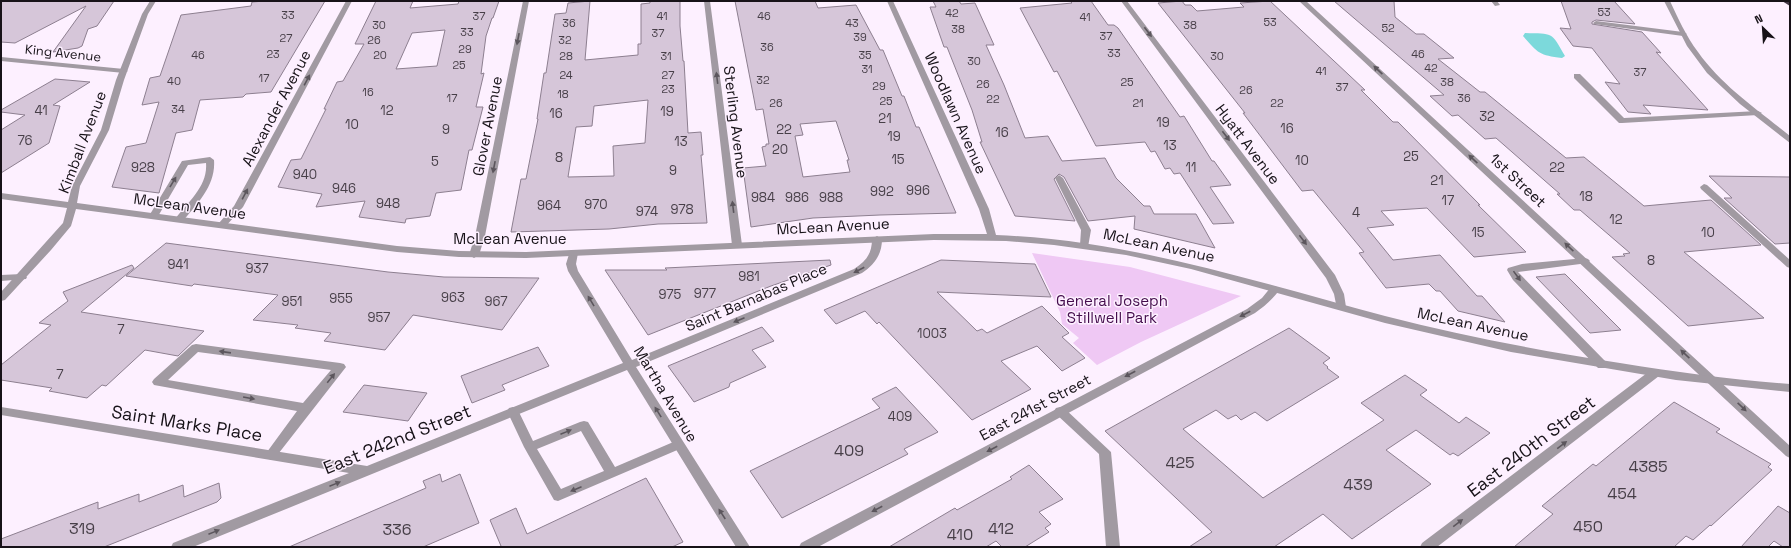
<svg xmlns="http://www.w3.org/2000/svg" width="1791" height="548" font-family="'Space Grotesk',sans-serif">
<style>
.green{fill:#efc8f4}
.water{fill:#7cd9db}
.building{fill:#d6c6d9;stroke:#8d7f90;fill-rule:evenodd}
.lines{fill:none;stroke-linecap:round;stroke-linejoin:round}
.service{fill:#a19aa2;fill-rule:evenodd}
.minor{fill:#a19aa2;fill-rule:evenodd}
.tertiary{fill:#a19aa2;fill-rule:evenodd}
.motorway{fill:#443746;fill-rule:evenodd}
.oneway{fill:#5c565d}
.labels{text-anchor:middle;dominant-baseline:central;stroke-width:3;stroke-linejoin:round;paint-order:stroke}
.far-number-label{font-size:11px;fill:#473f48}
.far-street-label{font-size:13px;fill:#171218;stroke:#fdf0ff}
.number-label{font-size:13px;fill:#473f48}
.street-label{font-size:15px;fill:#171218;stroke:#fdf0ff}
.park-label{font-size:15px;fill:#440d4d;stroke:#fdf0ff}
.near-number-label{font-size:16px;fill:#473f48}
.near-street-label{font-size:18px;fill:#171218;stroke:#fdf0ff}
</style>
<rect width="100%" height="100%" fill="#fdf0ff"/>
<!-- green -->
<path class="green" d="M1032,253l98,14 111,29 -100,46 -44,23 -24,-22 6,-5 -17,-14 -2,-12z"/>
<!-- water -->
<path class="water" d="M1525,33c28,1 26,-2 40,23l-3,2c-23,-3 -24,-5 -39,-22z"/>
<!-- building -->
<path class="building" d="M1,1h113l-17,25 -9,3 -6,17 -4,2 -25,4 33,-46 -71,37 -14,-1z
M265,1h60l-54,91 -25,2 -3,3 -43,3 -8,30 -16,3 -17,60 -47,-6 14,-40 20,-4 13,-41 -17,3 8,-27 10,-2 21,-61 70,-9 1,-4z
M376,1h37l-3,7 48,-4 1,-3h40l-6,17h-1l-6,18 -5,38 3,-1 -8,34h7l-11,43h-3l-8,40 -25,3 -6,23 -24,3 -1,4 -46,-6 6,-16 -49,6 6,-13 -44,-7 13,-27 10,-1 25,-50h-2l13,-27 6,-1 21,-37h-9zM445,30l-8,36 -41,3 16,-36z
M590,1l-5,59 53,-5v-11h3v-40l9,-1v-2h30v25l3,35h1l4,72 13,-1 2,23h-2l6,68 -49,1 -49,5 -98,3 10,-53h5l12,-60h-1l7,-46h2l9,-59 11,-1 2,-10zM648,100l-3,43 -32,3 1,30 -46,1 8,-50 16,-1 2,-20z
M735,1h80l3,7 38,-3 24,45h3l19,46h2l12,31h3l37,86 -76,2 -67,3 -62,9 -8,-59 23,-2 -4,-19 4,-1v-2h3l-6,-35 -7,1 -2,-11zM836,121l13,39h-2l3,12 -47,5 -8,-41 8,-1 -3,-11z
M933,1h26l2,3 14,-1 19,42h-8l18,40 21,53 23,-2 14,25 43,-3 11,20 28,28h6l4,8h42l19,34 -81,-19 1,-13 -47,5 -24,-44 -5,-3 -5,5 21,42 -60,-5 -35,-74h2l-10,-32 -25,-63h-3l-14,-40h6z
M1070,1h21l17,24h6l4,3 62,89 4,-1 28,45h2l17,24 -21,2 24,36 -21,1 -33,-51 -6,1 -4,-6 -5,1 -10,-18 -4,1 -6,-10 -49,4 -39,-75 -3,1 -34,-64 52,-5z
M1182,1l3,4h6l6,6 47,-4 -4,-4 30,-2 95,89h-4l32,32h5l82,83h-2l48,47 -52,5 -47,-49 -46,3 13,14 -27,3 26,32 47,-5 37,41h5l23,26 -47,-11 -18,-20h-4l-7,-7 -43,4 -27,-35 5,-1 -51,-62 -11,1 -59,-78h2l-87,-110z
M1334,1h60l1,16 21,17h8l30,24 -16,1 42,33h5l81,66 18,-1 60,49 67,-6 50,45 -77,7 80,66 -76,8 -76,-69 13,-1 -2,-2 7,-1 -50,-43h-6l-17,-16h3l-64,-56 -11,1 -27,-24 -6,1 -22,-20 14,-1z
M1561,1h53l21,23 -39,-4 -4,2v2l50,8 19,21 -5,-1 52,58 -65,-5 8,9 -23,-2 -23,-30 15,2 -28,-36 -19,-2 -13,-18 11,1z
M55,79l35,3 -37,23 7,1 -11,37 -48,30v-43l24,-15 -24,-3v-2z
M1709,176l81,1v66l-15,1 -51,-46h8z
M166,243l222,29 56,5 95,1 -37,52 -89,-15 -28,35 -61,-9 7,-8 -36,-5 3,-3 -45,-5 25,-25 -84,-11 -2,2 -66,-10z
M830,260l1,5 -60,21 -123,49 -43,-65h62l-2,-2z
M941,260l94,4 16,33 -114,-5 40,39 5,-2 5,4 55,-27 27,27 -7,4 23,21 -23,13 -25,-25 -36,15 30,28 -59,31 -93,-98 -2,2 -12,-13 -29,13 -12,-14z
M132,265l2,3 -53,44 123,19 -26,25 -33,-6 -39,36 -4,-1 -15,13 -38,-7 3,-3 -51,-8v-15l50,-40 -12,-2 29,-22 -5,-9z
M1565,274l56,56 -31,3 -54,-56z
M762,327l12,14 -22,9 14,17 -36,16 -1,4 -35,15 -26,-36z
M1289,328l41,30 -7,5 5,4 -1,1 12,9 -72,44 -12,-9 -14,8 -5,-5 -8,4 -12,-9 -33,19 80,69 121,-78 -23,-17 44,-28 22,15 -7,5 39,28 7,-6 24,16 -32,23 -5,-3 -3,2 -34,-25 -30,20 45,34 -79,55 -29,-25 -49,33h-85l23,-15 -107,-101z
M538,347l11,19 -47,19 3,5 -33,13 -11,-27z
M364,385l63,8 -19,28 -65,-9z
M896,387l42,45 -34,17 4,5 -126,64 -32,-47 130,-63 -8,-9z
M1674,402l46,27 -4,3 55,32 -3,3 4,3 -61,56 -1,-1 -17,15 -7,-4 -12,11h-160l39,-33 -11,-8 51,-42 3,2z
M1029,465l34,34 -24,13 12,12 -6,4 4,4 -24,15h-23l-6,-6 -10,6h-97l66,-39 2,2 55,-31 -2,-2z
M440,474l2,8 18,-8 19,49 -56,24h-134l137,-59 -3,-7z
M646,478l37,64 -11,5h-173l2,-1 -11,-26 26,-12 11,26z
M219,483l2,15 -4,4 -113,45h-103v-8l97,-37v7l41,-15v8l44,-17 1,12z
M1778,506l12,7v34h-7l-9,-6 -6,6h-27z"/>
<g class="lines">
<!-- service -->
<path class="service" d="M1491,1h6l3,4 -5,1z
M1596,21l87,11 4,2 -4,2 -89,-12 -1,-1z
M1574,74h6l44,44 134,-7 4,2 -4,2 -136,8h-3l-45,-45z
M210,157l4,3c2,25 -16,43 -31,61l-3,1 -5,-3c13,-17 33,-33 31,-56l-18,2 -31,53h-6l-2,-2 33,-55z
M1059,175l4,3 28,52 -3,17 -3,1 -5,-3 1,-15 -26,-52z
M1704,184l3,1 83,75v8l-3,-1 -86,-78 -1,-2z
M1585,258l3,1 2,2 -2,2 -70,9 88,90 2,3 -2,3h-8l-85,-88 -6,-10 1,-2 14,-4z
M196,344l144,19 4,1 2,3 -71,91 -4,2 -4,-2 -2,-3 2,-3 30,-41 -143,-26 -2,-3 2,-3 38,-34zM198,352l133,18 -28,33 -135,-23z
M513,407l4,1 16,33 47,-19 4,-1 4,1 27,45 63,-27 4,2 2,3 -2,3 -124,53 -4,-1 -30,-53 -17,-36 2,-3zM581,431l23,40 -43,18 -24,-40z
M1060,407l4,1 47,44 9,95h-14l-7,-93 -43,-40 -2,-3 2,-3z"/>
<!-- minor -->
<path class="minor" d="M346,1h6l-109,206 -18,20h-6l-2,-2 2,-2 15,-17z
M523,1h6l-44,235 -6,19 -5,3 -5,-3 6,-19z
M704,1h6l32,244 -5,3 -5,-3z
M1121,1h6l208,274 9,19 2,13 -1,2h-8l-3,-15 -8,-16z
M1299,1h7l484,445v12l-4,-2z
M1,57l123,12 4,2 -4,2 -123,-12z
M877,236l5,3c0,16 -8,26 -20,34l-226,94 114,180h-14l-109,-177 -434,177h-22l2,-4 176,-70 -348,-58v-8l366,59 256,-103 -55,-92 -2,-7 4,-13 3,-1 5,3 -2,11 2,7 54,89 222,-91c12,-8 18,-15 18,-30z
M22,274l5,3 -1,2 -25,2v-6z
M1275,286l5,3c-7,10 -15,17 -25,24l-437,234h-19l2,-4 446,-234 15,-11 9,-11z
M1655,369l4,1 2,3 -2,3 -222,171h-17l2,-4 229,-173z"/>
<!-- tertiary -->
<path class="tertiary" d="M150,1h6l-8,13 -24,66 -15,50 -29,56 -3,17 320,43 62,5 67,1 408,-18h53l-8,-25 -92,-208h6l96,208 7,26c135,5 260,47 389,81 78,20 156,35 235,47 57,9 113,17 170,21v8l-114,-12 -165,-28 -126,-29 -194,-54 -65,-14 -72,-10 -48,-4 -72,-1 -408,18 -67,-1 -62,-5 -321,-43 -5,17 -20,24 -46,50 -4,1v-9l62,-69 4,-15 -66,-9v-6l67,9 4,-16 29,-56 15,-50 26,-66z
M1664,1h6c8,17 16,35 28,51 24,34 60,58 92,84v7l-50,-39 -33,-31 -20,-27z"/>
<!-- motorway -->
<path class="motorway" d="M1782,1h8v5z"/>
</g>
<!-- one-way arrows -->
<defs><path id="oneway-solid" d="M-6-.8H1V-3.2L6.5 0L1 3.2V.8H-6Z"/></defs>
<g class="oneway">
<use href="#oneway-solid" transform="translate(1148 32) rotate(53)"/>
<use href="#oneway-solid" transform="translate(518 39) rotate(101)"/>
<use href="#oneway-solid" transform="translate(1378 70) rotate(-137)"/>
<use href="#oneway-solid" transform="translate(717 78) rotate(-97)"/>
<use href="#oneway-solid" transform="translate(307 80) rotate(-62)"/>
<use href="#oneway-solid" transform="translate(1226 136) rotate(53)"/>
<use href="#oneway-solid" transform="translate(1473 159) rotate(-137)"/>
<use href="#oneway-solid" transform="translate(494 167) rotate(101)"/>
<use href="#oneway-solid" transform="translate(173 182) rotate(-59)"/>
<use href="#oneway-solid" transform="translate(245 194) rotate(-62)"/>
<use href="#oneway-solid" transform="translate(733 207) rotate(-97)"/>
<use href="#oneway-solid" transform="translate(1303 240) rotate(53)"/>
<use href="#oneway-solid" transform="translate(1569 247) rotate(-137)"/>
<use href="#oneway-solid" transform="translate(859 270) rotate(152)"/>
<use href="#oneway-solid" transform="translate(1517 276) rotate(54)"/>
<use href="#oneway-solid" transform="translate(591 301) rotate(-121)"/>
<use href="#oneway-solid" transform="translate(1245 314) rotate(152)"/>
<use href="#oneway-solid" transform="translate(739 320) rotate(157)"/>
<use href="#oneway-solid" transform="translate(225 352) rotate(-172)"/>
<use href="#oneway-solid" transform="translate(1685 354) rotate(-137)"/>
<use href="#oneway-solid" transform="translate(1130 374) rotate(152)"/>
<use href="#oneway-solid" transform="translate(331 378) rotate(-51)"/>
<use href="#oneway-solid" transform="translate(249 398) rotate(10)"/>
<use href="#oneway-solid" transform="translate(1742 407) rotate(43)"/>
<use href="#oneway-solid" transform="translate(658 412) rotate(-122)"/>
<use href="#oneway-solid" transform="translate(566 432) rotate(-22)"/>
<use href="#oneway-solid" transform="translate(1562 445) rotate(-37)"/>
<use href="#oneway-solid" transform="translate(992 449) rotate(152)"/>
<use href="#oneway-solid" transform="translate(335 484) rotate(-22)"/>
<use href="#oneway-solid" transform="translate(576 489) rotate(157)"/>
<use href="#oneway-solid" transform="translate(877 509) rotate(152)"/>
<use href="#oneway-solid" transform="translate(722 514) rotate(-123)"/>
<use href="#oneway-solid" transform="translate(1458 523) rotate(-37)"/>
<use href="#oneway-solid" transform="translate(214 532) rotate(-22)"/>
</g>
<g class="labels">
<!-- far-number labels -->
<g class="far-number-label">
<text x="1604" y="12">53</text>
<text x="952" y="13">42</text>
<text x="288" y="15">33</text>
<text x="479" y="16">37</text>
<text x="662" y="16">41</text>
<text x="764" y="16">46</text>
<text x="1085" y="17">41</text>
<text x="1270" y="22">53</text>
<text x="569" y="23">36</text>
<text x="852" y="23">43</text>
<text x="379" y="25">30</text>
<text x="1190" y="25">38</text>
<text x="1388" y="28">52</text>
<text x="958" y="29">38</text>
<text x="467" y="32">33</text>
<text x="658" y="33">37</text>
<text x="1106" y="36">37</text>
<text x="860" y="37">39</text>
<text x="286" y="38">27</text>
<text x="374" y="40">26</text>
<text x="565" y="40">32</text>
<text x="767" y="47">36</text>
<text x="465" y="49">29</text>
<text x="1114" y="53">33</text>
<text x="273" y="54">23</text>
<text x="1418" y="54">46</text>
<text x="198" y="55">46</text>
<text x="380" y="55">20</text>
<text x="865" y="55">35</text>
<text x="566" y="56">28</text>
<text x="666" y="56">31</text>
<text x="1217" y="56">30</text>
<text x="974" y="61">30</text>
<text x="459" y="65">25</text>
<text x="1431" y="68">42</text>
<text x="867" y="69">31</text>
<text x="1321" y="71">41</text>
<text x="1640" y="72">37</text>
<text x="566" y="75">24</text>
<text x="668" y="75">27</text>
<text x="264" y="78">17</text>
<text x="763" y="80">32</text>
<text x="174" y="81">40</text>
<text x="1127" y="82">25</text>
<text x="1447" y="82">38</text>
<text x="983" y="84">26</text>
<text x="879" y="86">29</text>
<text x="1342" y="87">37</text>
<text x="668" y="89">23</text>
<text x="1246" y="90">26</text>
<text x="368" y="92">16</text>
<text x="563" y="94">18</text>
<text x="452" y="98">17</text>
<text x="1464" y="98">36</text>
<text x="993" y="99">22</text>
<text x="886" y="101">25</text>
<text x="776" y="103">26</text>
<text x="1138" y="103">21</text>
<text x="1277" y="103">22</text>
<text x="178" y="109">34</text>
</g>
<!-- far-street labels -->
<g class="far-street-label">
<text transform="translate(63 53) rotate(6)">King Avenue</text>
</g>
<!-- number labels -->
<g class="number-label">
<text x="41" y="110">41</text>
<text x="387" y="110">12</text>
<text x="667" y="111">19</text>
<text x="556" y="113">16</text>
<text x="1487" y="116">32</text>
<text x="885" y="118">21</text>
<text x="1163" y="122">19</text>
<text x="352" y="124">10</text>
<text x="1287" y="128">16</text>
<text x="446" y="129">9</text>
<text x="784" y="129">22</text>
<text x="1002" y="132">16</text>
<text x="894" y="136">19</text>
<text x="25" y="140">76</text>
<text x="681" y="141">13</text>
<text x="1170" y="145">13</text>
<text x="780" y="149">20</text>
<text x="1411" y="156">25</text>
<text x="559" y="157">8</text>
<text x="898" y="159">15</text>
<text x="1302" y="160">10</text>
<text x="435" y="161">5</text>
<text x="143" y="167">928</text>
<text x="1191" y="167">11</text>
<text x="1557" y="167">22</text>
<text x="673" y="170">9</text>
<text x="305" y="174">940</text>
<text x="1437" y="180">21</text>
<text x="344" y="188">946</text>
<text x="918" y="190">996</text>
<text x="882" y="191">992</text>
<text x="1586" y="196">18</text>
<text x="763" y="197">984</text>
<text x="797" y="197">986</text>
<text x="831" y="197">988</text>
<text x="1448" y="200">17</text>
<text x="388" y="203">948</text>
<text x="596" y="204">970</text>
<text x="549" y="205">964</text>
<text x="682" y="209">978</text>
<text x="647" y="211">974</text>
<text x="1356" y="212">4</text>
<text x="1616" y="219">12</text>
<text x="1478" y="232">15</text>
<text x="1708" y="232">10</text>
<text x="1651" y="260">8</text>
<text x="178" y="264">941</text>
<text x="257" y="268">937</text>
<text x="749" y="276">981</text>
<text x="705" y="293">977</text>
<text x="670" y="294">975</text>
<text x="453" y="297">963</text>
<text x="341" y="298">955</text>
<text x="292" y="301">951</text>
<text x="496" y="301">967</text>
<text x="379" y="317">957</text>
<text x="121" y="329">7</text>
<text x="932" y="333">1003</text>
<text x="60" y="374">7</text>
<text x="900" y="416">409</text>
</g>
<!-- street labels -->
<g class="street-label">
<text transform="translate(276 108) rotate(-62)">Alexander Avenue</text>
<text transform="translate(956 113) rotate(66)">Woodlawn Avenue</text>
<text transform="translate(736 122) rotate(83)">Sterling Avenue</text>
<text transform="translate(487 126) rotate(-79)">Glover Avenue</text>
<text transform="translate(82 142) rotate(-69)">Kimball Avenue</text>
<text transform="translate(1248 144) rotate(53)">Hyatt Avenue</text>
<text transform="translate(1518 180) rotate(43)">1st Street</text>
<text transform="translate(190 206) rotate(8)">McLean Avenue</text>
<text transform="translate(833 226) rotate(-3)">McLean Avenue</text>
<text x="510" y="238">McLean Avenue</text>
<text transform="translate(1159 245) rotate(12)">McLean Avenue</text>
<text transform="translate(756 297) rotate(-23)">Saint Barnabas Place</text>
<text transform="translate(1473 324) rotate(12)">McLean Avenue</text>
<text transform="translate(666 394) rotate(59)">Martha Avenue</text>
<text transform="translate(1035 407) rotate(-28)">East 241st Street</text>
</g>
<!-- park labels -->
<g class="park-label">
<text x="1112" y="300">General Joseph<tspan x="1112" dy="17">Stillwell Park</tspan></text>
</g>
<!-- near-number labels -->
<g class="near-number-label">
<text x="849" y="450">409</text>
<text x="1180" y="462">425</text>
<text x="1648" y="466">4385</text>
<text x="1358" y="484">439</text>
<text x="1622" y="493">454</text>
<text x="1588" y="526">450</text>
<text x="82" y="528">319</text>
<text x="1001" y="528">412</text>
<text x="397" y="529">336</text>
<text x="960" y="534">410</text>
</g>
<!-- near-street labels -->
<g class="near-street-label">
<text transform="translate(187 423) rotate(9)">Saint Marks Place</text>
<text transform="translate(397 439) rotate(-22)">East 242nd Street</text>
<text transform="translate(1531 446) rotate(-37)">East 240th Street</text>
</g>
</g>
<!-- border -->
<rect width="1791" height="548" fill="none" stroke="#171218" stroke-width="4"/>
<!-- north arrow -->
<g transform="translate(1763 28) rotate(335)" stroke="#fdf0ff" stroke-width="3" paint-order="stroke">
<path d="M0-3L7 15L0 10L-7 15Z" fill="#171218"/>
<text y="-6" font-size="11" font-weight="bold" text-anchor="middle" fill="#171218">N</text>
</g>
</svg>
